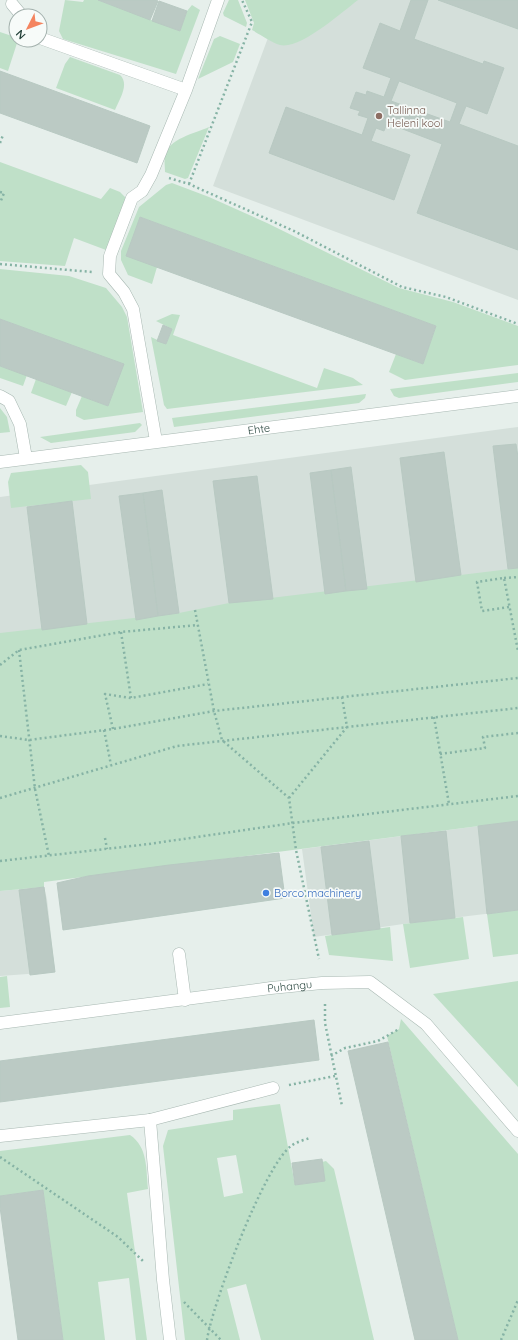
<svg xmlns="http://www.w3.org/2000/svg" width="518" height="1340" font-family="Quicksand,sans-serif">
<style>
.built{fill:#d4dfda}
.green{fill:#bfe0c8;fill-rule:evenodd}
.building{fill:#bbcac4;stroke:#b8c9c2;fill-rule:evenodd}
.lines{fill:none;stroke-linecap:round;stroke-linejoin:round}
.lane-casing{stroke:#a8b8b2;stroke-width:13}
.street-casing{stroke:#a8b8b2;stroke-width:13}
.path{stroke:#86b3a5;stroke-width:2.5;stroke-dasharray:2 3;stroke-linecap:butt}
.lane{stroke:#fff;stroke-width:12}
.street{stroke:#fff;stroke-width:12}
.education-dot{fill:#8d6e63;stroke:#f7fbf9;stroke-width:1.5}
.shop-dot{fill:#3f7fe0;stroke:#f7fbf9;stroke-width:1.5}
.labels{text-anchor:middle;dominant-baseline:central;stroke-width:3.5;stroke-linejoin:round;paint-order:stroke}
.education-label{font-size:11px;fill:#785e54;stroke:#f7fbf9;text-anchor:start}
.street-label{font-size:11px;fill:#24423a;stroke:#f7fbf9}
.shop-label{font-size:11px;fill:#366cbe;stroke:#f7fbf9;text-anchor:start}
</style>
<rect width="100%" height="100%" fill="#e6efeb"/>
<!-- built -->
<path class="built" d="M282,0h236v300l-305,-114z
M518,427v171l-518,69v-170z
M518,821v89l-108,13 -96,14 -12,-88z
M44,887l3,12 8,73 -55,4v-85z"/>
<!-- green -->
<path class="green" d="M65,0l18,2 1,-2h14l82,31 7,-20 5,-6 8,5 -24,64 -113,-35 -4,-8z
M229,0h9l9,23 -1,4 -22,-11 -1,-3z
M245,0h113c-16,12 -58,50 -78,45 -9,-3 -19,-10 -28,-15l2,-7z
M0,32l15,5 3,3 -10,31 -8,-3z
M220,36l20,8 -7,18 -35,17 16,-40z
M70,57l50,18c10,9 -1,25 -5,35l-59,-22 9,-24z
M209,127l-21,51 -3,1 -20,-7c0,-5 -1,-11 0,-16 2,-17 31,-23 44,-29z
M0,162l101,37 9,-11 10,4 6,6 -20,52 -32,-12 -9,28 -65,-5z
M172,183l37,14 58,26 132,65 54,14 65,24v39l-113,15 -16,-8 7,-18 27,10 13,-38 -296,-109 17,50 -5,17 -24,-9 -7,-15v-9l18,-44 27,-22z
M0,269l69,7 37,12 16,19 5,10 16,95 -59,8 -8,-4v-6l6,-14 26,10 15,-42 -123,-45z
M172,314l8,1 -7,20 144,53 7,-20 29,10 10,7 -196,24 -3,-4 -13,-68 15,7 6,-15 -16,-8z
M0,366l27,9 -4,11 -23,-8z
M518,373v9l-119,16 -5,-2 -4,-7z
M36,379l36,13 -6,14 -35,-13z
M366,394l-1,4 -6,5 -185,24 -2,-9z
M0,408l7,9 3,15 -10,1z
M140,423l2,2 -7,7 -84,11 -11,-6z
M81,465l7,7 3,27 -80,9 -3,-26 3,-9z
M518,568v253l-474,61v5l-44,4v-258l179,-20 50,-10z
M518,910v44l-25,3 -6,-43z
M463,917l6,42 -59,9 -7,-44z
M390,927l3,34 -64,-6 -4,-19z
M7,976l3,31 -10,1v-31z
M518,981v106l-85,-93z
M401,1019l117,135v186h-60l-71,-304 12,-7z
M280,1104l15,81 29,-4 -2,-19 4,-1 8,8 40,171h-113l-15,-56 -19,5 13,51h-55l-22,-194 5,-16 65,-10v-10zM236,1155l7,38 -19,4 -7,-39z
M130,1135c18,12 16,34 18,54l-21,4 20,147h-11l-7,-62 -31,4 7,58h-42l-20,-150 -43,6v-45z"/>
<!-- building -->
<path class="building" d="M98,0h58l2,1 -8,19z
M411,0h17l-14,39 69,25 1,-3 20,7 -17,46 -21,-8 -7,18 59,22v104l-101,-37 25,-69 -55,-21 -3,8 -8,-3 -5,13 39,14 -16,45 -125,-47 17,-46 76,28 6,-17 -10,-3 2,-4 -10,-3 6,-16 10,3 1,-4 17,6 7,-19 -28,-10 17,-45 20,8zM399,81l58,22 -7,19 -59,-21z
M438,0h80v29z
M159,1l28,10 -7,20 -28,-10z
M0,71l150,55 -13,37 -137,-50z
M140,217l296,109 -13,38 -297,-108z
M0,319l124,45 -16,42 -108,-40z
M163,325l9,4 -6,15 -9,-3z
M516,444l2,13v111l-10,1 -15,-123z
M444,452l17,123 -45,7 -16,-124z
M351,467l16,122 -21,2 -15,-121z
M331,470l15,121 -21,3 -15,-121z
M257,476l16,123 -44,4 -16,-122z
M162,490l17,123 -21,3 -15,-123z
M143,493l15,123 -22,4 -17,-124z
M72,501l15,123 -45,6 -15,-123z
M518,821v89l-31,4 -9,-88z
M446,831l9,87 -45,5 -9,-87z
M369,841l11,88 -48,6 -11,-88z
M279,853l6,45 -222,32 -6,-47 31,-7 81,-11z
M44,887l11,85 -25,3 -11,-85z
M314,1020l5,40 -319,42v-41z
M388,1042l70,298h-43l-67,-289z
M322,1159l3,22 -30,4 -3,-22z
M43,1190l20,150h-45l-18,-133v-11z"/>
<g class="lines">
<defs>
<path id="lane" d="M12,4l10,12
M40,38l146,52 -35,85 -9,16 -10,7 -22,58 -1,18 15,18 9,17 23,132
M186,90l32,-90
M0,396l9,5 11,23 6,34
M179,954l6,46
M150,1120l13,160 7,60"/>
<g id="street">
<path id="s1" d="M0,462l518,-66"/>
<path id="s2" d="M0,1023l271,-35 51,-5 48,-1 56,42 92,107"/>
<path d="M0,1136l150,-16 123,-32"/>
</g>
</defs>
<!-- lane casing -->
<use href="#lane" class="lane-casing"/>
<!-- street casing -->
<use href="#street" class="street-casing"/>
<!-- path -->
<path class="path" d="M0,143l3,-8
M169,178l20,6 105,47 108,56 44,10 72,27
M189,184l63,-162 -10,-22
M0,192l4,1 -4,10
M0,264l92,8
M504,578l14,-1
M509,607l-27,4 -5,-29 27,-4 14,73
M195,610l19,101 8,29 67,58 7,52 23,109
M121,632l10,66
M19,650l16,139 14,67
M0,665l19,-15 102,-18 77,-7
M434,717l15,87
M113,729l-8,-35 26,4 77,-14
M104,730l7,35
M0,736l29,4 84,-11 101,-18 304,-33
M440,754l45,-6 -2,-11 35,-4
M0,798l177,-52 341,-38
M289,798l58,-71 -5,-30
M105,838l2,11
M0,861l149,-17 144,-21 225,-27
M325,1004v19l17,83
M331,1056l14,-8 33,-7 21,-12
M289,1085l46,-9
M0,1157l118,80 26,25
M184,1302l37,38
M207,1340c5,-35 57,-174 84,-194 5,-4 13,-6 19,-8
M501,1340l17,-40"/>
<!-- lane -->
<use href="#lane" class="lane"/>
<!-- street -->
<use href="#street" class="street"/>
</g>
<!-- markers -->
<circle class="education-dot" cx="379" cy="116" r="4"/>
<circle class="shop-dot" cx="266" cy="893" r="4"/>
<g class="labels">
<!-- education labels -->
<g class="education-label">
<text x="387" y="110">Tallinna<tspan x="387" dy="13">Heleni kool</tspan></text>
</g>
<!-- street labels -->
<g class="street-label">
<text stroke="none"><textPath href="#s1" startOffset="261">Ehte</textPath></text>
<text stroke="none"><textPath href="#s2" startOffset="292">Puhangu</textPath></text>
</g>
<!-- shop labels -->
<g class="shop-label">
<text x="274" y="893">Borco machinery</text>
</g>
</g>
<!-- north arrow -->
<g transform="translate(28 28) rotate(228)"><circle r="19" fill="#f7fbf9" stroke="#a3b1ad"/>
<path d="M0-3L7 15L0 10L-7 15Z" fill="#f4845f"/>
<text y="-6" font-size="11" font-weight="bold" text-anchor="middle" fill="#24423a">N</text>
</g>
</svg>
